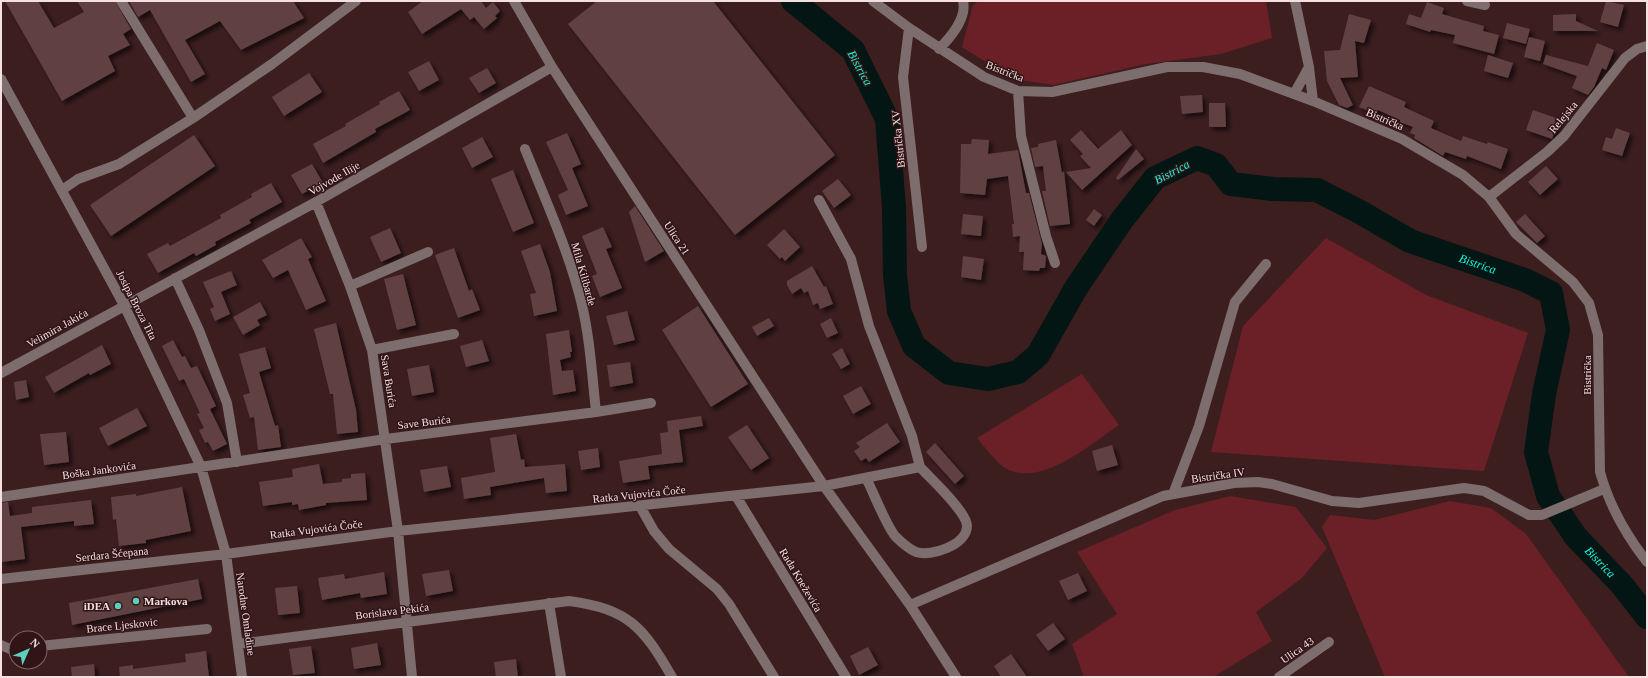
<svg xmlns="http://www.w3.org/2000/svg" width="1648" height="678" font-family="Georgia,serif">
<style>
.green{fill:#6b2028}
.lines{fill:none;stroke-linecap:round;stroke-linejoin:round}
.river{stroke:#041613;stroke-width:24}
.building{fill:#614041;filter:url(#shadow)}
.minor{stroke:#7d6d6d;stroke-width:10}
.poi-dot{fill:#5cceba;stroke:#311516;stroke-width:1.5}
.labels{text-anchor:middle;dominant-baseline:central;stroke-width:3;stroke-linejoin:round;paint-order:stroke}
.street-label{font-size:11px;fill:#f5e0e0;stroke:#311516}
.poi-label{font-size:11px;font-weight:bold;fill:#f5e0e0;stroke:#311516;text-anchor:start}
.water-label{font-size:12px;font-style:italic;fill:#15fadc;stroke:#311516}
</style>
<defs>
<filter id="shadow"><feDropShadow dx="3.5" dy="3.5" stdDeviation="2" flood-color="#0009"/></filter>
</defs>
<rect width="100%" height="100%" fill="#3c1e1f"/>
<!-- green -->
<path class="green" d="M979,1h287l6,37 -51,16 -75,10 -93,21 -40,-6 -51,-32 11,-42z
M1326,238l100,57 102,38 -44,138 -273,-19 32,-126z
M1082,374l37,51c-28,19 -77,62 -112,44 -9,-4 -23,-23 -30,-31z
M1230,496l66,11 31,41 -25,30 -46,34 16,29 -59,36h-129l-12,-33 45,-30 -40,-62 98,-42z
M1450,501l41,7 35,26 103,143h-244l-63,-150 8,-12 44,5z"/>
<g class="lines">
<!-- river -->
<path class="river" id="s1" d="M793,1l60,49 34,69 7,88 1,68 4,36 15,35 35,27 39,6 30,-7 20,-17 38,-67 46,-68 33,-42 42,-20 19,7 15,19 42,5 44,1 43,22 50,29 115,39 26,13 7,37 -14,64 -8,58 12,44 28,41 46,48 25,32"/>
</g>
<!-- building -->
<path class="building" d="M5,1h33l16,27 30,-16 -7,-11h38l16,28 -8,5 7,11 -22,11 7,15 -53,30z
M129,1h164l11,17 -63,32 -21,-29 -35,19 20,34 -14,8 -41,-72 -12,7z
M423,1h58l5,7 7,-6 7,9 -5,5 2,2 -13,11 -10,-12 -4,3 -9,-11 -39,25 -14,-22z
M597,1h116l122,154 -100,80 -167,-211z
M1606,1l18,4 -6,22 -18,-5z
M1427,2l17,6 -2,6 42,12 -1,5 16,4 -5,19 -41,-11 2,-8 -24,-5 -1,2 -24,-8 3,-10 12,4z
M1349,14l22,6 -7,23 -9,-2 3,36 -18,1 13,27 -6,3 -8,-3 -12,-24 -3,-30 16,-1z
M1576,14v7l22,10h-45v-16z
M1507,23l23,6 -4,15 -23,-6z
M1529,37l16,4 -5,20 -16,-4z
M1597,43l17,7 -8,20 -4,-2 -8,19 -6,8 -16,-7 5,-12 -34,-12 3,-9 42,11z
M1488,55l25,8 -5,15 -24,-7z
M429,61l10,19 -20,11 -11,-19z
M487,68l9,15 -17,10 -10,-15z
M309,73l13,19 -38,24 -12,-19z
M1369,86l37,16 -2,5 30,14 -3,7 30,13 2,-5 24,8 1,-2 20,7 -7,20 -34,-13 -1,3 -21,-7 -2,4 -29,-18 1,-3 -5,-2 3,-6 -13,-5v-2l-22,-10 -2,4 -17,-7z
M399,91l11,19 -35,19 1,3 -53,31 -10,-19 33,-18 -1,-2 35,-20 -1,-2z
M1202,95l1,17 -21,2 -2,-18z
M1209,103h16l1,24h-17z
M1533,110l26,9 -7,20 -26,-9z
M1616,128l14,5 -8,23 -20,-6 4,-13 6,2z
M1081,130l17,19 23,-19 11,15 -50,45 -16,-18 25,-4 -11,-12 3,-2 -13,-14z
M567,133l14,31 -9,4 16,38 -22,9 -8,-20 10,-5 -22,-48z
M194,135l21,31 -104,70 -21,-31z
M482,137l11,20 -21,11 -10,-20z
M972,139l17,1 -1,14 30,-4 8,43h3l13,51 -1,10 5,2 -1,12h-5l-1,3 -16,-1 1,-18h-5l1,-16 -7,1 -1,-13h2l-6,-48 -21,3 -2,16 -25,-2 1,-49h10z
M1056,140l6,33 2,-2 6,53 -20,2 -8,-35h4l-3,-25 -8,1 -4,-19 7,-1v-3z
M1136,149l8,10 -26,21 -2,-2z
M312,164l11,19 -21,11 -11,-19z
M1546,166l12,13 -18,16 -12,-13z
M513,170l21,53 -21,9 -22,-53z
M838,179l13,16 -17,13 -12,-17z
M271,183l11,19 -33,18 2,3 -36,19 1,3 -20,11 -2,-3 -36,20 -11,-19 21,-11 2,3 51,-28 -1,-3 32,-18 -1,-3z
M635,206l29,45 -19,11 -16,-50z
M1094,209l8,6 -8,11 -8,-6z
M963,214l20,2 -2,20 -20,-2z
M1525,214l20,22 -8,7 -21,-21z
M603,227l9,20 -6,2 16,39 -22,9 -8,-21 5,-2 -15,-38z
M390,228l11,25 -20,9 -11,-25z
M784,229l16,18 -15,14 -3,-4 -2,2 -13,-14z
M301,238l11,19 -4,2 18,42 -20,9 -18,-40 -15,8 -11,-18z
M540,244l10,28 7,39 -23,5 -4,-22 6,-1 -15,-42z
M454,248l15,43 3,-2 8,21 -22,8 -23,-63z
M963,256l21,3 -3,21 -20,-3z
M812,266l12,21 2,-1 7,18 -13,5 -2,-6 -5,2 -5,-14 -4,2 -3,-5 -9,6 -5,-9v-4z
M231,271l6,14 -16,7 9,22 -15,7 -5,-12 4,-2 -11,-25z
M403,274l13,51 -19,5 -13,-51z
M260,302l7,13 -10,5 3,5 -17,10 -10,-18z
M698,306l50,78 -37,23 -49,-77z
M627,311l8,29 -21,5 -8,-29z
M769,318l5,8 -17,10 -5,-9z
M831,318l7,15 -11,5 -7,-14z
M336,323l20,87 2,22 -21,2 -4,-40h-3l-16,-65z
M569,330l3,22h-2l1,5 -11,3 2,11 11,-1 3,21 -23,4 -7,-61z
M173,340l9,17 3,-1 6,12 6,-2 19,40 -6,3 17,35 -14,7 -5,-9 -3,1 -6,-13 5,-2 -7,-14 3,-1 -16,-34 -5,2 -17,-35z
M482,340l7,21 -23,6 -6,-21z
M102,345l9,19 -21,11 -1,-2 -35,20 -9,-16z
M265,347l6,21 -12,4 16,54 3,-1 3,22 -23,3 -4,-33 -4,1 -7,-23 7,-2 -11,-39z
M842,348l8,16 -9,5 -9,-15z
M630,362l3,21 -23,4 -3,-22z
M429,365l5,27 -22,4 -5,-27z
M26,380l3,17 -13,3 -2,-18z
M861,386l10,18 -18,10 -10,-18z
M137,408l10,18 -39,20 -9,-18z
M701,416l2,10 -24,4 4,32 -35,4 2,13 -27,4 -4,-22 43,-7 -2,-21 8,-1 -1,-11z
M887,423l13,19 -31,20 -3,-4 -5,3 -7,-10 6,-4 -4,-4z
M747,425l22,33 -18,12 -23,-33z
M66,432l3,30 -25,3 -4,-31z
M516,434l5,26 3,-1 1,8 40,-3 2,27 -21,2 -2,-15 -54,9 1,8 -27,4 -3,-21 34,-6 -5,-34z
M935,443l29,33 -9,8 -29,-32z
M1112,445l6,20 -21,6 -5,-20z
M598,448l2,19 -19,3 -3,-19z
M319,464l4,20 19,-2v-3l9,-1v-4l14,-1 2,27 -41,3v2l-27,5 -1,-6 -6,1v-3l-29,4 -4,-24 34,-5 -1,-8z
M447,466l4,21 -27,5 -4,-22z
M182,487l9,44 -45,9v3l-27,3 -3,-27 -3,1 -2,-23 25,-3v2z
M91,500l3,24 -20,2v-5l-53,6 4,32 -23,3 -1,-59 7,-1 2,14 22,-3v-6z
M449,570l4,21 -27,5 -4,-22z
M384,572l3,22 -26,4 -1,-5 -38,7 -4,-22 26,-4 1,5z
M1078,573l9,18 -19,9 -9,-19z
M198,579l4,20 -130,26 -3,-22z
M297,586l3,27 -22,2 -3,-27z
M1053,623l12,16 -17,12 -12,-16z
M377,643l4,22 -27,4 -3,-21z
M311,646l4,27 -22,2 -4,-26z
M868,647l10,18 -19,10 -9,-19z
M206,651l3,26h-89l-1,-10 14,-2v4l53,-7 -1,-8z
M1011,654l16,23h-26l-7,-11z
M516,659l2,18h-22l-2,-15z
M94,664l1,13h-23l-1,-10z"/>
<g class="lines">
<!-- minor -->
<path class="minor" d="M121,1l72,117
M514,1l38,66 272,419 86,119 46,72
M873,1l36,27 75,49 34,14 34,1 115,-25h36l37,7 73,27 89,38 61,36 26,22 27,37 57,48 16,21 9,32 2,137c9,33 26,63 47,90
M1295,1l14,66 4,34
M1467,1l18,4
M909,28l-6,49 19,170
M939,49c11,-11 28,-31 24,-48
M1,79l123,226 77,162 25,87 16,123
M1018,91l3,45 25,100 9,27
M1294,94l15,-27
M525,149c20,50 43,100 56,152 9,36 11,74 15,111
M62,190l16,-11 41,-15 74,-46 79,-54 84,-63
M1489,197l58,-45 17,-16 61,-78 12,-9 10,-3
M316,202l34,84 22,64 26,181 14,146
M175,278l24,52 28,73 10,59
M350,286l78,-34
M372,350l82,-16
M1,373l315,-171 236,-135
M866,478c7,13 21,50 30,59 5,5 13,12 20,15 15,5 51,-7 51,-26 0,-14 -36,-47 -47,-59
M1173,494l26,-68 36,-124 31,-38
M736,496l110,181
M1,497l385,-58 210,-27 55,-9
M640,506l14,25 15,18 48,40 12,15 45,73
M1,579l225,-25 172,-23 426,-45 96,-19 -8,-31 -43,-110 -18,-67 -32,-59
M549,603l12,74
M910,605l253,-109 71,-13 24,-1 14,2 60,17 27,2 105,-15 20,3 45,24h13l62,-26
M238,644l331,-43c60,8 74,26 103,76
M1,645l9,4 6,-1
M40,646l167,-17
M1279,677l50,-35"/>
</g>
<!-- markers -->
<g class="poi-dot">
<circle cx="136" cy="601" r="4"/>
<circle cx="118" cy="606" r="4"/>
</g>
<g class="labels">
<!-- street labels -->
<g class="street-label">
<text transform="translate(1005 71) rotate(21)">Bistrička</text>
<text transform="translate(1563 117) rotate(-50)">Relejska</text>
<text transform="translate(1385 119) rotate(23)">Bistrička</text>
<text transform="translate(898 139) rotate(-96)">Bistrička XV</text>
<text transform="translate(334 178) rotate(-30)">Vojvode Ilije</text>
<text transform="translate(677 238) rotate(57)">Ulica 21</text>
<text transform="translate(584 274) rotate(74)">Mila Kilibarde</text>
<text transform="translate(137 305) rotate(63)">Josipa Broza Tita</text>
<text transform="translate(57 328) rotate(-29)">Velimira Jakića</text>
<text transform="translate(1587 375) rotate(-90)">Bistrička</text>
<text transform="translate(389 381) rotate(81)">Sava Burića</text>
<text transform="translate(424 422) rotate(-7)">Save Burića</text>
<text transform="translate(99 470) rotate(-8)">Boška Jankovića</text>
<text transform="translate(1218 475) rotate(-8)">Bistrička IV</text>
<text transform="translate(639 494) rotate(-6)">Ratka Vujovića Čoče</text>
<text transform="translate(316 529) rotate(-7)">Ratka Vujovića Čoče</text>
<text transform="translate(112 554) rotate(-6)">Serdara Šćepana</text>
<text transform="translate(801 580) rotate(59)">Rada Kneževića</text>
<text transform="translate(392 611) rotate(-7)">Borislava Pekića</text>
<text transform="translate(246 614) rotate(82)">Narodne Omladine</text>
<text transform="translate(122 625) rotate(-6)">Brace Ljeskovic</text>
<text transform="translate(1297 650) rotate(-35)">Ulica 43</text>
</g>
<!-- poi labels -->
<g class="poi-label">
<text x="144" y="601">Markova</text>
<text x="110" y="606" text-anchor="end">iDEA</text>
</g>
<!-- water labels -->
<g class="water-label">
<text transform="translate(860 68) rotate(61)">Bistrica</text>
<text transform="translate(1172 172) rotate(-28)">Bistrica</text>
<text stroke="none"><textPath href="#s1" startOffset="1093">Bistrica</textPath></text>
<text stroke="none"><textPath href="#s1" startOffset="1464">Bistrica</textPath></text>
</g>
</g>
<!-- border -->
<rect width="1648" height="678" fill="none" stroke="#f5e0e0" stroke-width="4"/>
<!-- north arrow -->
<g transform="translate(28 650) rotate(45)"><circle r="19" fill="#311516" stroke="#7f6667"/>
<path d="M0-3L7 15L0 10L-7 15Z" fill="#5cceba"/>
<text y="-6" font-size="11" font-weight="bold" text-anchor="middle" fill="#f5e0e0">N</text>
</g>
</svg>
